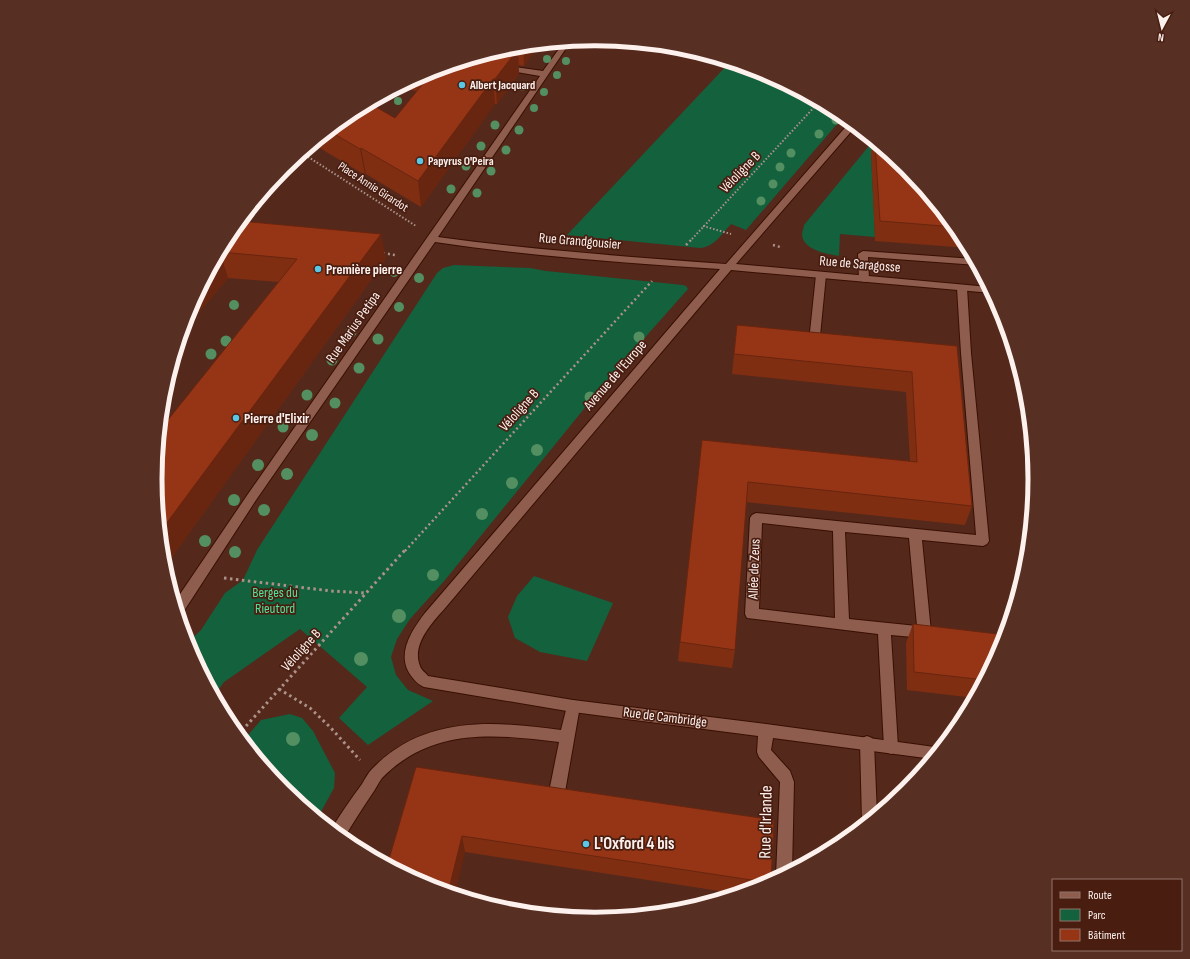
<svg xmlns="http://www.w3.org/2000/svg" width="1190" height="959" font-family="'Sofia Sans Condensed',sans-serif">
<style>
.green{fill:#13613d}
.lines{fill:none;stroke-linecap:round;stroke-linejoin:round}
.lane-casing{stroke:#380f03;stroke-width:2}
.street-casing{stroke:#380f03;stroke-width:2}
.path-far2{stroke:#ad928a;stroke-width:2;stroke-dasharray:1.5 2;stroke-linecap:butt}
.path-far1{stroke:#ad928a;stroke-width:2.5;stroke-dasharray:2 3;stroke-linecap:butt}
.path{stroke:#ad928a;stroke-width:3;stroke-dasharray:2.5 3.5;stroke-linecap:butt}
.lane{fill:#8e5d4e;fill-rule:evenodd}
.street{fill:#8e5d4e;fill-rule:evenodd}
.tree{fill:#538f61}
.wall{fill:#802e12}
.shaded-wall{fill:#68250f}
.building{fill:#953515;stroke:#68250f}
.poi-dot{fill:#5ac8e5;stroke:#491e11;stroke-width:1.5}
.labels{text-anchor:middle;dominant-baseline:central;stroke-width:3.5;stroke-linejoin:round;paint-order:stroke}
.far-poi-label{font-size:12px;font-weight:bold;fill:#fdf1ee;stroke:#491e11;text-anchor:start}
.far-street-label{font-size:12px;fill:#fdf1ee;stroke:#491e11}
.street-label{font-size:14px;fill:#fdf1ee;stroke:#491e11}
.poi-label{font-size:14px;font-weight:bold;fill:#fdf1ee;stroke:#491e11;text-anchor:start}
.park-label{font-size:14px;fill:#53e29b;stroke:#491e11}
.near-street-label{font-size:17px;fill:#fdf1ee;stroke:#491e11}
.near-poi-label{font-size:17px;font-weight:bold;fill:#fdf1ee;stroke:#491e11;text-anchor:start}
.rim{fill:none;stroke:#fdf1ee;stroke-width:5}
</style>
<rect width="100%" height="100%" fill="#54291b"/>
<!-- green -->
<path class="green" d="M730,62l34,11 80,43 -98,114 -15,-6c-9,10 -17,23 -31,24l-133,-13z
M873,141l16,12 -18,-1 4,85 -35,-3 -1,22c-11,-2 -37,-6 -37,-22 0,-3 2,-6 2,-9z
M454,265l76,3 16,3 137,14 3,1 2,3 -79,89 -164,202 -35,39 -13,20 -6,18 5,18 12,15 25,11 -65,44 -29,-27 28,-31 -67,-58 -76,53 -10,14 -27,-53 14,-13 24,-37 18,-13 14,-30 180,-277 6,-5z
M534,576l79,27 -26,58 -47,-9 -25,-14 -7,-21 9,-21z
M290,714l12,4 11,13 22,42 -1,15 -17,31 -34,-28 -40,-50 18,-21z"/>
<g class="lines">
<defs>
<path id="lane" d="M863,251l111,8 3,6 -109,-8 1,22 -5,3 -5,-3 -1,-25z
M821,272l5,3 -6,61 -1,2 -4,1 -15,-2 -1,-2 1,-2 10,-1 6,-57z
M962,285l5,3 4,65 18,188 -2,3 -4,2 -61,-6 9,92 -2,4 -5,2 -33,-3 7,112 -2,5 -5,2 -5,-2 -2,-5 -6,-113 -131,-16 -2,-4 5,-96 2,-3 4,-2 220,22 -15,-182 -4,-65zM762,523l71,8 2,87 -76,-9zM845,532l64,6 8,88 -68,-7z
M573,700l5,2 2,4 -15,86 -3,5 -5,2 -5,-2 -3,-5 10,-50c-64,-8 -127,-15 -177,36 -4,5 -6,11 -10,16 -10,15 -20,30 -29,46l-12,-10c9,-16 20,-31 31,-46 3,-5 6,-11 10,-15 52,-54 122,-48 189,-39l7,-28z
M867,736l5,2 2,5 3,72 -13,11 -2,-5 -2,-78 2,-5z"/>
<path id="street" d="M571,41l-133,196c95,13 192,20 288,27l124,-142 6,4 -120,138 253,23 3,6 -261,-23 -285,337c-13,15 -35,37 -26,59 1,4 6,7 8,10l145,24 193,24 176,24 -9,11 -160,-21 -2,12 19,21 4,11 -2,89 -15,8 -1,-3 4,-94 -21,-25 -2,-5 1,-16 -185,-24 -149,-25c-5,-2 -8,-5 -12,-10 -17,-21 -1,-46 13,-64l295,-344c-95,-6 -191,-13 -285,-27l-179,258 -74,114 -4,1 -4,-12 74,-109 292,-418 -40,-7v-4l43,6 21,-29z"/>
</defs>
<!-- lane casing -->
<use href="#lane" class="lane-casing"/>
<!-- street casing -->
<use href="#street" class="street-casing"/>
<!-- path-far2 -->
<path class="path-far2" d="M302,153l114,73
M703,226l28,8
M692,239l127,-137"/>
<!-- path-far1 -->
<path class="path-far1" d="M686,245l7,-7
M773,245l7,2
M383,253l12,2
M405,551l247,-270"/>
<!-- path -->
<path class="path" d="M165,571l10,1
M224,578l107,13 35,2
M279,689l31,19 20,19 30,33
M238,735l167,-185"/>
<!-- lane -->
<use href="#lane" class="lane"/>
<!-- street -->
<use href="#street" class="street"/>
</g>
<!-- trees -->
<g class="tree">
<circle cx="547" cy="59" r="4"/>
<circle cx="566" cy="61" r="4"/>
<circle cx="557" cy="75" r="4"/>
<circle cx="522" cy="87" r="4"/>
<circle cx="544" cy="92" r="4"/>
<circle cx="398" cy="101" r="4"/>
<circle cx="534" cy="108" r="4"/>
<circle cx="836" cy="120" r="4.5"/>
<circle cx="495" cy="125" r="4.5"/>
<circle cx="519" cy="130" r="4.5"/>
<circle cx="819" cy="134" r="4.5"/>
<circle cx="481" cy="146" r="4.5"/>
<circle cx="506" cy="150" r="4.5"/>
<circle cx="791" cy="153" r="4.5"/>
<circle cx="466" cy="166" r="4.5"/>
<circle cx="780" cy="167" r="4.5"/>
<circle cx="491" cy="171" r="4.5"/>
<circle cx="773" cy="184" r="4.5"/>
<circle cx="451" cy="189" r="4.5"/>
<circle cx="477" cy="193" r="4.5"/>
<circle cx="761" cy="201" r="4.5"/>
<circle cx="394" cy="272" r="5"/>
<circle cx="419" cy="278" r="5"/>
<circle cx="234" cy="305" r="5"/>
<circle cx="399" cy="307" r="5"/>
<circle cx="351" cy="332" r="5.5"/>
<circle cx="639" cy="337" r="5.5"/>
<circle cx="378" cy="339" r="5.5"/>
<circle cx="226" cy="341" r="5.5"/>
<circle cx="211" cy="354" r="5.5"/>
<circle cx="332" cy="360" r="5.5"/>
<circle cx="359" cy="368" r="5.5"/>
<circle cx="307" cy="395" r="5.5"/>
<circle cx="590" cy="397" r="5.5"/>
<circle cx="335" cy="403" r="5.5"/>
<circle cx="283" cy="427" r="5.5"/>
<circle cx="312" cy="435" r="6"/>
<circle cx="537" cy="450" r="6"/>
<circle cx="258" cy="465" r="6"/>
<circle cx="287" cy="474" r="6"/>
<circle cx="512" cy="483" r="6"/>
<circle cx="234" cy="500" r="6"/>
<circle cx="264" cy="510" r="6"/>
<circle cx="482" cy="514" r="6"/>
<circle cx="205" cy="541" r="6"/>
<circle cx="235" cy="552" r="6"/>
<circle cx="433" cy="575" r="6"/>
<circle cx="399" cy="616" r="7"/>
<circle cx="361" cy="659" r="7"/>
<circle cx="293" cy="739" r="7"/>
</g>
<!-- wall -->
<path class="wall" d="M540,44l-16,22 -6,-1 1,9 -22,30h-2l-74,103 -55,-33 -1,1 -52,-31 37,-31 26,-13 -5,4 24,14 22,-27 -19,-3 29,-16 82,-25z
M873,141l34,27 54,67 8,13 -94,-7 -4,-89z
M229,235l157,24 -214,298 -10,-1 -8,-77 125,-197 -51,-4 -46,54 6,-21z
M737,325l220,21 15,160 -7,19 -219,-23 -11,148 -3,18 -54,-7 24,-221 208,21 -4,-69 -174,-18z
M913,624l89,24 -27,50 -68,-8 -1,-47z
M416,767l355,116 -8,4 -24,7 -274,-42z"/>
<!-- shaded-wall -->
<path class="shaded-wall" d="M540,44l-16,22 -1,-20z
M518,49l1,25 -22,30 -2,-25z
M493,79l2,25 -74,103 -3,-26z
M376,100l-18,20 -2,-10z
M361,148l5,26 -1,1 -5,-26z
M381,234l5,25 -214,298 -12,-25z
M220,252l8,26 -46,54 6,-21 30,-56z
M462,836l3,16 -10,43 -7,-2z"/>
<!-- building -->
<path class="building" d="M509,48l9,1 -23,30h-2l-75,102 -57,-33 -1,1 -31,-18 21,-18 19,-10 26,15 39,-48z
M875,143l32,25 48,59 -75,-6z
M240,221l141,13 -221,298 -6,-53 5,-48 138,-172 -77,-7 -2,3 11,-20z
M737,325l220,21 15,160 -224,-24 -13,168 -55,-8 22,-202 215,22 -5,-90 -178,-18z
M913,624l93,11 -4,13 -17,32 -71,-8z
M416,767l358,53 -3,63 -309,-47 -14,57 -22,-7 -39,-20z"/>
<!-- markers -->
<g class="poi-dot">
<circle cx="462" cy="85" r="4"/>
<circle cx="420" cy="161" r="4"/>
<circle cx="318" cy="269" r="4"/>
<circle cx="236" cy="418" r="4"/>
<circle cx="586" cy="844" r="4"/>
</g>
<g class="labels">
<!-- far-poi labels -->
<g class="far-poi-label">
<text x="470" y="85">Albert Jacquard</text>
<text x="428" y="161">Papyrus O'Peira</text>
</g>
<!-- far-street labels -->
<g class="far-street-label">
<text transform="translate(373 187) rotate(33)">Place Annie Girardot</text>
</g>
<!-- street labels -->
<g class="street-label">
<text transform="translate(740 172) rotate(-46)">Véloligne B</text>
<text transform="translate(580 241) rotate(5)">Rue Grandgousier</text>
<text transform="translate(860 264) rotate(5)">Rue de Saragosse</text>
<text transform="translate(353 327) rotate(-55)">Rue Marius Petipa</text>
<text transform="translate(615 375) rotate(-49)">Avenue de l'Europe</text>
<text transform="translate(519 410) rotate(-48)">Véloligne B</text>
<text transform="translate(754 569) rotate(-88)">Allée de Zeus</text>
<text transform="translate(301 650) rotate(-48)">Véloligne B</text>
<text transform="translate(665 717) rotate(7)">Rue de Cambridge</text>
</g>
<!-- poi labels -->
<g class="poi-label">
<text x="326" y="269">Première pierre</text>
<text x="244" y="418">Pierre d'Elixir</text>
</g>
<!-- park labels -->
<g class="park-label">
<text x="275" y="592">Berges du<tspan x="275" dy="16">Rieutord</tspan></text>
</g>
<!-- near-street labels -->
<g class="near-street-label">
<text transform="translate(766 822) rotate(-89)">Rue d'Irlande</text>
</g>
<!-- near-poi labels -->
<g class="near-poi-label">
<text x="594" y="844">L'Oxford 4 bis</text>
</g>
</g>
<!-- crop -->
<path d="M0 0H1190V959H0ZM162 479a433 433 0 1 1 866 0a433 433 0 1 1-866 0Z" fill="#572f23" fill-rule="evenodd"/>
<path class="rim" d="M162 479a433 433 0 1 1 866 0a433 433 0 1 1-866 0Z"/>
<!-- legend -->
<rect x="1052" y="879" width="130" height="72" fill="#491e11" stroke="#917269"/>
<rect x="1060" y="892" width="20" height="6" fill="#8e5d4e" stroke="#917269"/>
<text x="1088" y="899" font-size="12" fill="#fdf1ee">Route</text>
<rect x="1060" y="909" width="20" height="12" fill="#13613d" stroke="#917269"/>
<text x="1088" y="919" font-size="12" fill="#fdf1ee">Parc</text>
<rect x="1060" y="929" width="20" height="12" fill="#953515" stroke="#917269"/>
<text x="1088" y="939" font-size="12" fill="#fdf1ee">Bâtiment</text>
<!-- north arrow -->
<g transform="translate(1162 28) rotate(187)" stroke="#491e11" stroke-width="3" paint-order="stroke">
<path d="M0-3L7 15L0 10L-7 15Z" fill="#fdf1ee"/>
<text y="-6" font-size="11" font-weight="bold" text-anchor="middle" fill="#fdf1ee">N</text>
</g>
</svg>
